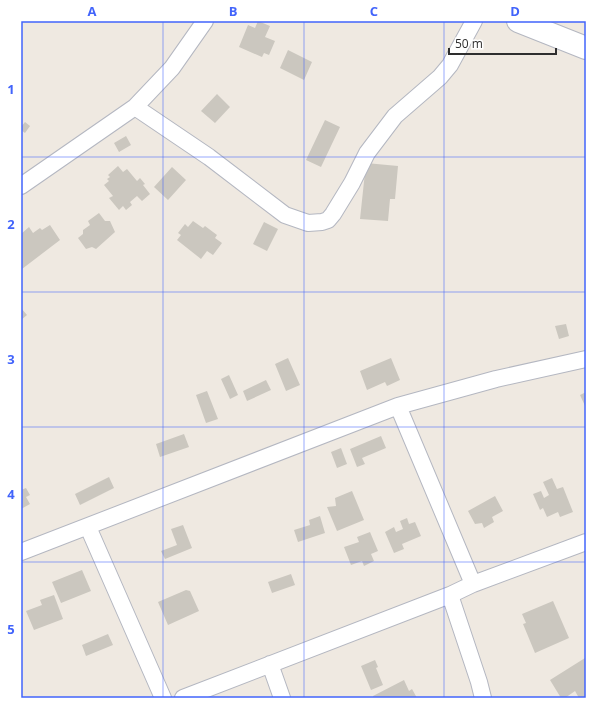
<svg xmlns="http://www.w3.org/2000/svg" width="607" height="719" font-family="'Open Sans',sans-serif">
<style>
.building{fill:#cbc7bf}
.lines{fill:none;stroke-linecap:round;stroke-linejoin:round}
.minor-casing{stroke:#b4b7c1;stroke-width:18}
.secondary-casing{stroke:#b4b7c1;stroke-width:24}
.minor{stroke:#fff;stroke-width:16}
.secondary{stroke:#fff;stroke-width:22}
.grid{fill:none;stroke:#4264fb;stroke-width:1;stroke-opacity:0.55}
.neatline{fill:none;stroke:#4264fb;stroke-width:1.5}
.grid-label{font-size:13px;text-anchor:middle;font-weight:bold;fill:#4264fb}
</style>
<rect width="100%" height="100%" fill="#efe9e1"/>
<!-- building -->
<path class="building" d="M258,21l12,5 -5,11 10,4 -6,14 -5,-2 -2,4 -23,-10 9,-22 7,3z
M288,50l24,12 -8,18 -24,-12z
M217,94l13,13 -15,16 -14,-12z
M325,120l15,7 -19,40 -15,-7z
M25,122l5,4 -5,7 -4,-3v-3z
M126,136l5,9 -12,7 -5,-9z
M366,163l32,3 -3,33h-5l-2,22 -28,-2z
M118,166l5,6 4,-3 10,12 3,-3 5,6 -2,1 7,9 -8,7 -5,-5 -7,6 2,3 -6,5 -3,-4 -4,4 -10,-12 4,-2 -9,-11 5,-4 -2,-2 3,-2 -2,-2z
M172,167l14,13 -18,20 -14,-13z
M99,213l6,8h5l5,11 -19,17 -4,-2 -6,2 -8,-11 5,-4v-4l7,-5 -2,-4z
M193,221l10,7 2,-2 12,9 -2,3 7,5 -9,12 -6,-4 -6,8 -24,-19 4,-5 -3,-2 7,-9 3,3z
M264,222l14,7 -11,22 -14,-7z
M50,225l10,15 -38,29 -1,-1v-34l8,-7 4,6 7,-5 2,2z
M21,308l6,7 -6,5z
M566,324l3,12 -10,3 -4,-13z
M288,358l12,27 -14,6 -11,-27z
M391,358l9,22 -13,6 -2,-4 -18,8 -7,-19z
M229,375l9,20 -8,4 -9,-20z
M266,380l5,10 -24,11 -4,-10z
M207,391l11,28 -12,4 -10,-28z
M586,392v16l-6,-13z
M184,434l5,13 -29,10 -4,-13z
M381,436l5,12 -24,10 3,6 -8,3 -7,-18z
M341,448l6,16 -10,4 -6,-16z
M109,477l5,11 -34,17 -5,-11z
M552,478l5,11 6,-2 10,25 -13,5 -2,-5 -11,5 -4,-9 -3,2 -7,-16 8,-3 3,7 5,-3 -6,-13z
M26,488l4,7 -4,2 4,7 -9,5v-19z
M352,491l12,29 -27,11 -10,-24 9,-1 -1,-8z
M495,496l8,15 -11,6 2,5 -10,6 -2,-5 -7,1 -7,-13z
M320,516l5,17 -27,9 -4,-12 16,-5 -1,-5z
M407,518l2,6 6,-2 6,14 -19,8 2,5 -10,4 -9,-21 9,-5 2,5 7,-3 -3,-8z
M183,525l9,23 -27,11 -4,-8 16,-6 -6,-16z
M370,532l8,19 -7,3 3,7 -10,5 -2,-5 -11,4 -7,-18 15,-5 -2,-5z
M82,570l9,21 -30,12 -9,-21z
M291,574l4,11 -23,8 -4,-11z
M186,590l4,1 9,20 -31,14 -10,-23z
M54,595l9,24 -29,11 -8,-19 16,-6 -2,-5z
M553,601l16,37 -34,15 -12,-29 3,-1 -4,-9z
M108,634l5,11 -27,11 -4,-11z
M585,658l1,38 -3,2h-4l-4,-7 -10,7h-4l-11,-18z
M375,660l3,7 -2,1 7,17 -12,5 -10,-24z
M404,680l5,11 3,-2 5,9h-44v-2z"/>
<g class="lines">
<defs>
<path id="minor" d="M135,107l74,50 76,58 23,8 14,-1 6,-2 5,-6 19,-31 15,-30 28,-37 45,-39 10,-12 24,-44
M21,186l114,-79 37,-39 33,-47
M398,406l75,178
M88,527l75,171
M21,552l377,-146 98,-27 90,-20
M450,595l29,87 4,16
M270,664l12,34
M183,698l267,-103 23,-11 113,-42"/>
<path id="secondary" d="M518,21l68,27"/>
</defs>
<!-- minor casing -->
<use href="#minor" class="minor-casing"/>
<!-- secondary casing -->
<use href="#secondary" class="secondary-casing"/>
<!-- minor -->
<use href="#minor" class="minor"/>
<!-- secondary -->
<use href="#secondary" class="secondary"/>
</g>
<!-- grid -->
<path class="grid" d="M163,21v677M304,21v677M444,21v677M21,157h565M21,292h565M21,427h565M21,562h565"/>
<!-- border -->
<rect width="607" height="719" fill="none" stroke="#ffffff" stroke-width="44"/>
<!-- scale -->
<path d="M449 48v6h107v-6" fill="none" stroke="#2e2e2e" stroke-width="2"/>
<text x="455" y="48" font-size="12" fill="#2e2e2e" stroke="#ffffff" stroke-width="3" paint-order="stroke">50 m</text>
<rect x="22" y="22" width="563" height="675" class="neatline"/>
<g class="grid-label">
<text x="92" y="16">A</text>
<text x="233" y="16">B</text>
<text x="374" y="16">C</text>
<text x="515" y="16">D</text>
<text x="11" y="94">1</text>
<text x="11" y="229">2</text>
<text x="11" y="364">3</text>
<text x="11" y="499">4</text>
<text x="11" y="634">5</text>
</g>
</svg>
